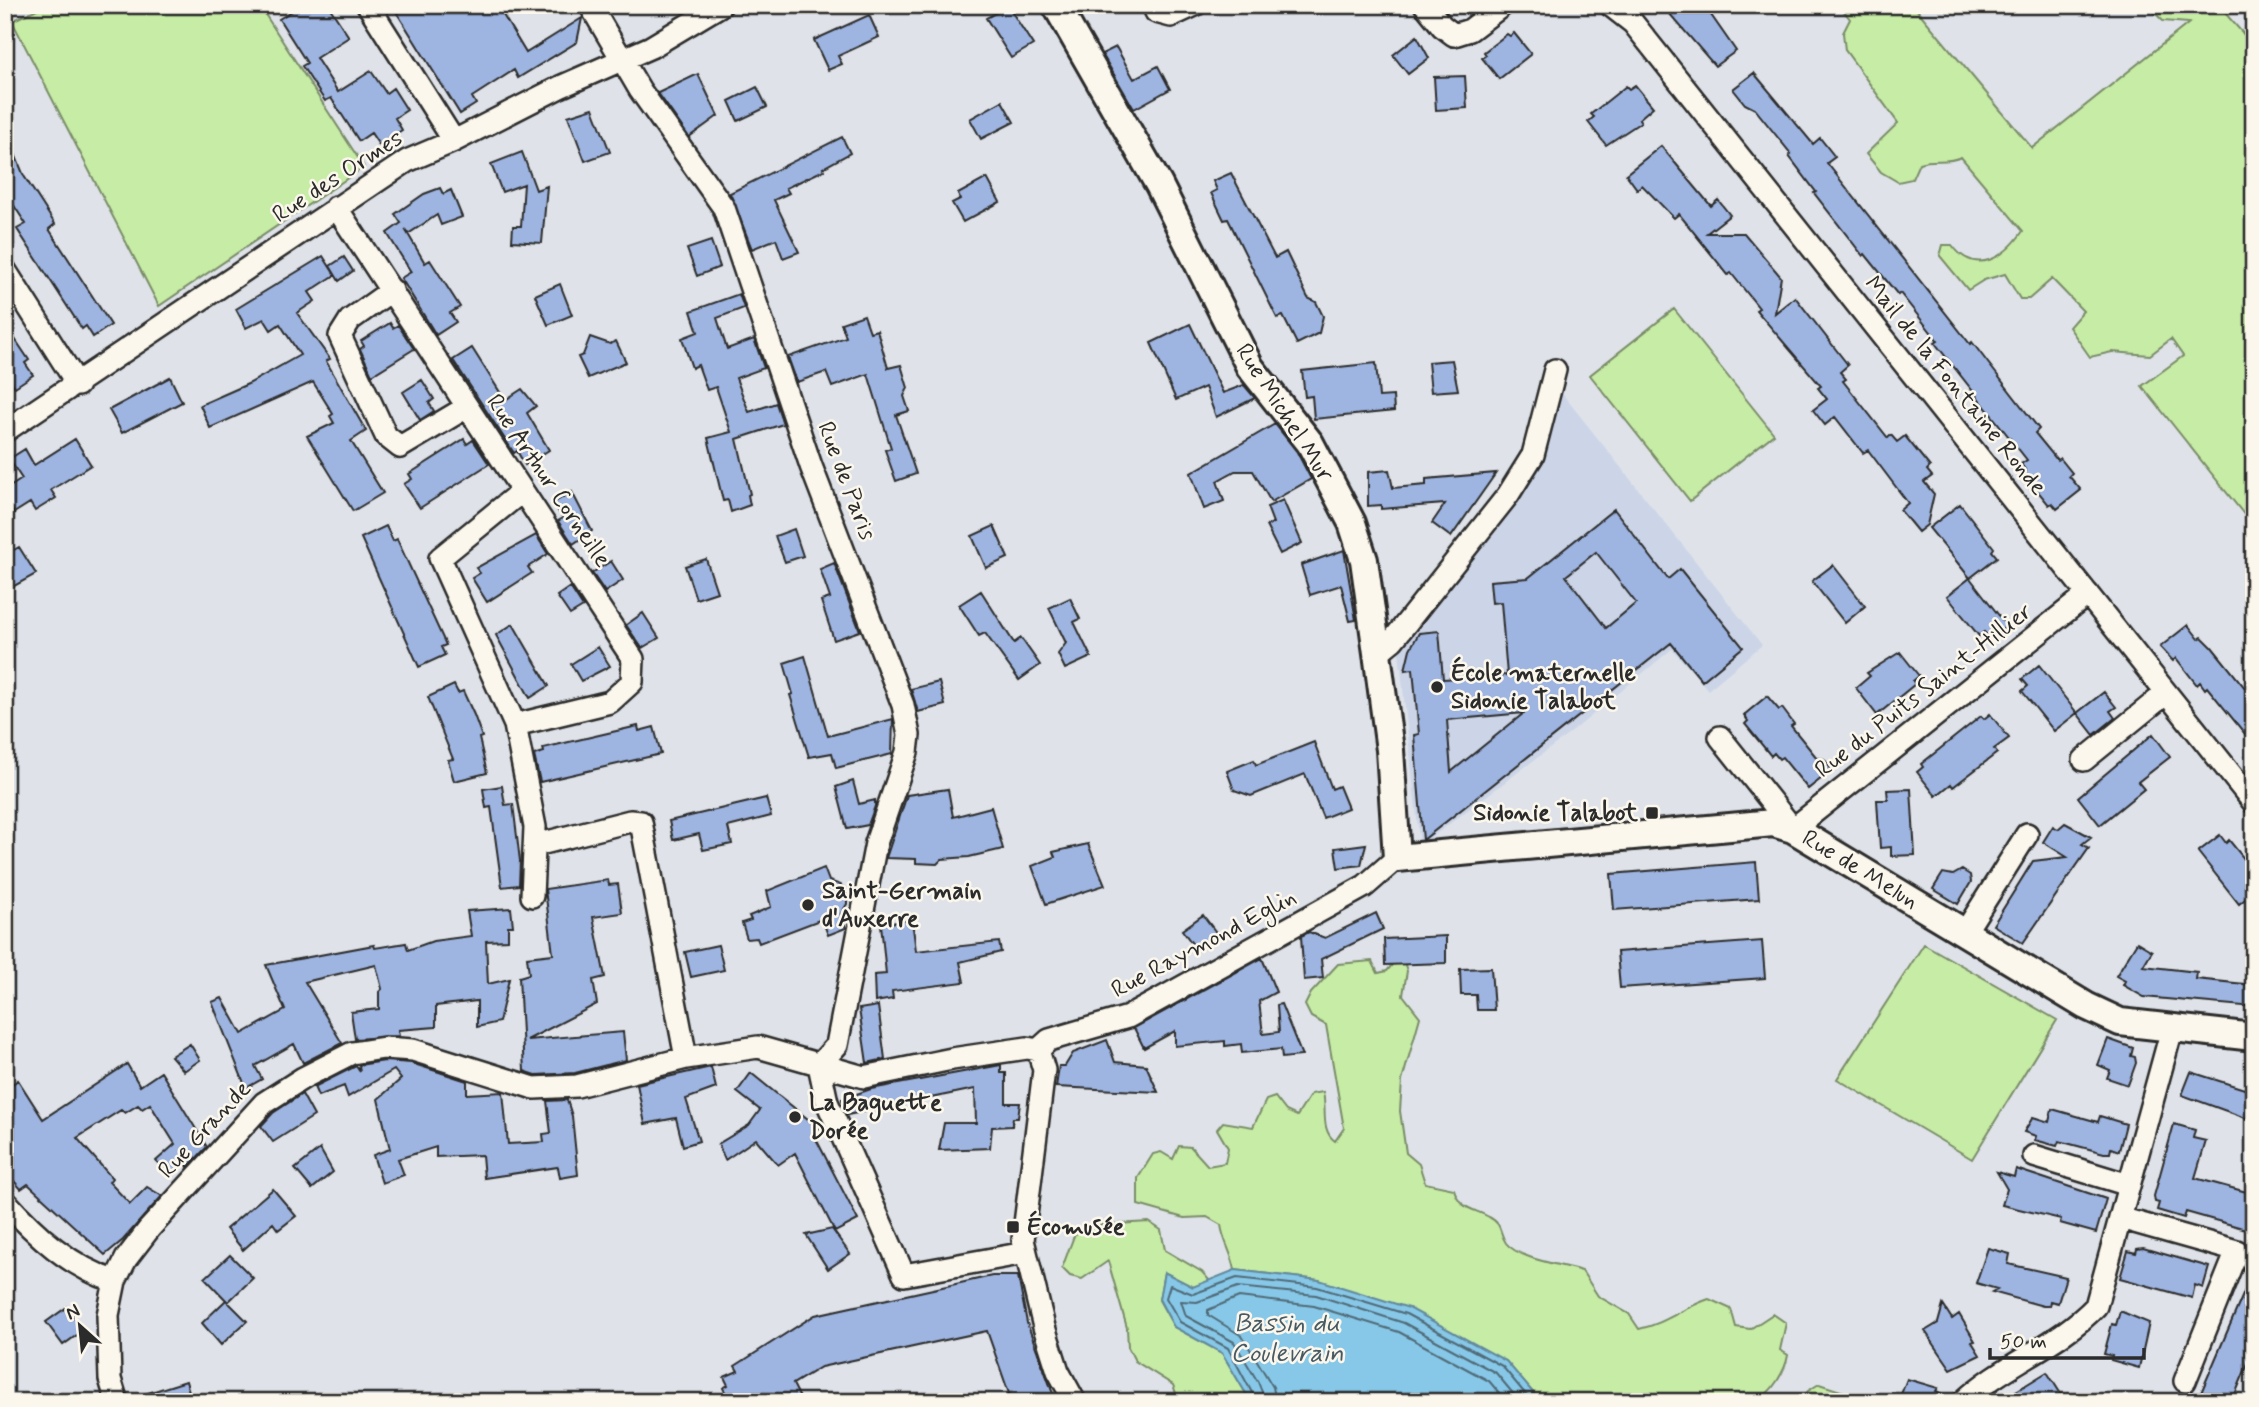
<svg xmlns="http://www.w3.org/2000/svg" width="2259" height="1407" font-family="Mynerve,sans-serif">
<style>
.built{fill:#ccd5e7}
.green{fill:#c7eca6;stroke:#798c68;stroke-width:2}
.water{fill:#87c8e8;stroke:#62899c;stroke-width:2}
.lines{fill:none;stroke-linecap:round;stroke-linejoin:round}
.shore{stroke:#506a77;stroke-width:2}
.building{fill:#9eb5e2;stroke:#2b2b2b;stroke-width:2;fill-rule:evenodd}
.minor-casing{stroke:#2b2b2b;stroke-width:26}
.tertiary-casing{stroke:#2b2b2b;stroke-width:32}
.minor{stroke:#fbf7ec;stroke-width:21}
.tertiary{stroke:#fbf7ec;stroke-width:26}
.poi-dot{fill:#2b2b2b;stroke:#fbf7ec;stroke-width:2.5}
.labels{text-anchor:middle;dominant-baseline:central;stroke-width:5;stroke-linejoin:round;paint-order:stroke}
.street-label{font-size:24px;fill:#2b2b2b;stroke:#fbf7ec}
.poi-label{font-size:24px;font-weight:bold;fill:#2b2b2b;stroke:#fbf7ec;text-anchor:start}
.water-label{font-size:26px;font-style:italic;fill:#475a64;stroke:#fbf7ec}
</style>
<rect width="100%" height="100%" fill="#dfe3e9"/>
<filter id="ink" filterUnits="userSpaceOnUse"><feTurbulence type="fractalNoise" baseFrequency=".0143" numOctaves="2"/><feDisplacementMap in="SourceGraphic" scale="14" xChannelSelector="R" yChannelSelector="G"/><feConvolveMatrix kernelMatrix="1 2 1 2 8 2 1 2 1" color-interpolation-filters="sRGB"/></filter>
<g filter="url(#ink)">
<!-- built -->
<path class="built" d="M1561,392l201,253 -54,45 -36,-41 -99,82 -153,115 -21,-194 133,-172z"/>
<!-- green -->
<path class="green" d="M45,5h214l105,162 -205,139 -147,-285z
M1839,5h74l119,143 157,-125 -26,-2 -16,-16h71l36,41v481l-112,-141 41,-30 -12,-17 -21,16 -38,-3 -22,5 -21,-30 14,-16 -31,-32 -23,20h-9l-15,-25 -21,6 -16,10 -28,-34 3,-11h9c24,32 53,12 71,-14l-62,-74c-15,7 -26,1 -42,6l-7,16 -14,3 -17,-10 -15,-18 32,-31 -53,-73 -2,-17 7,-14z
M1674,309l100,125 -84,67 -100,-126z
M1924,944l133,76 -85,139 -135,-80z
M1396,960l8,2 3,9 -4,24 17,22 -18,64 -2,30 6,42 13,11 6,19 29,6c6,21 19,19 35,28 14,7 10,16 17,26 12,16 57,22 76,28l16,25 31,18 10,15c26,-5 45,-22 70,-30l22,10 5,18 14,2 23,-15 13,9 -6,27 8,5c-2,14 -16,40 -31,44 -8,2 -15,-1 -22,3h-194l-35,-41 -187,-81 -84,-10c-3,-17 -12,-29 -14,-45l-14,-8 -23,1 -46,-13v-27l15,-24 8,-2 12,7 6,-13 12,1 17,19 17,-3 3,-15 -11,-19 6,-7 30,5 13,-27 9,-3 11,14 11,5 14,-22 12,-2c4,17 -3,38 12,49l9,-13 -18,-103 -15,-8 -6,-12 6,-12 27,-29 34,-3 6,12 9,-2z
M1149,1222l12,8 4,20 37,22 8,9 -17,6 -29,-15 -5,28 15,27 48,26 29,49h-72l-6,-17 -38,-24 -7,-14 -1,-19 -19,-67 -26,18 -12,-3 -8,-8 12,-32 9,-10z
M1819,1384l25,8 -5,10h-39l8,-11z"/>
<!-- water -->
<path class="water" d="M1235,1270l84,10 90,28 97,53 35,41h-290l-29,-49 -48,-26 -15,-28 5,-27 29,15z"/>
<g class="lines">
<!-- shore -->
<path class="shore" d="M1257,1402l-29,-54 -48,-26 -14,-24 4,-13 23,9 44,-16 80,9 89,27 96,52 30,36
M1266,1402l-8,-20 -24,-40 -48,-26 -5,-15 16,1 41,-15 78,8 88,28 92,50 24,29
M1276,1402l-3,-15 -31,-51 -34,-21v-5l31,-13 75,9 85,26 90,49 18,21"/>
</g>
<!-- building -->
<path class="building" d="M288,5h40l21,32 -33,21 22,34 33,-21 15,22 7,-5 14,22 -12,8 7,12 -23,15 -8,-12 -12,8 -28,-43 -6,3 -23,-35 5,-3 -28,-44 13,-8z
M392,5h105l29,48 56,-35 -5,24 -59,36 -4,-8 -42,27 4,7 -16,10z
M1662,5h42l32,46 -21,15z
M1008,6l25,39 -22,13 -25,-40z
M869,15l10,22 -41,19 4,8 -14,6 -14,-30z
M1514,33l17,21 -32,25 -17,-21 4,-3 -2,-3 23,-18 3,2z
M1417,36l12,22 -21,16 -15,-19z
M1116,47l18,32 24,-13 12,23 -36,20 -32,-55z
M1754,73l59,71 7,-6 15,19 -8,6 143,181 2,-2 16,21 51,66 -4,4 22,27 3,-2 12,15 -3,3 12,14 -24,19 -5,-6 -3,2 -26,-32 3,-2 -5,-7 6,-4 -92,-117 3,-2 -38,-48 -2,2 -33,-41 -2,2 -49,-63 2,-1 -27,-36 2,-2 -36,-45 -10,-5 -12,-15z
M698,74l20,42 -29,21 -31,-44z
M1465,76l2,32 -31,2 -2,-33z
M1635,85l18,22 -14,12 2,3 -35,23 -18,-23 6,-5 -3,-3 35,-28 3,3z
M757,87l10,20 -29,14 -9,-20z
M1002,101l12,21 -33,17 -11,-20z
M593,108l17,44 -25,9 -17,-45z
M5,130l19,46 31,48 -6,5 62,96 -18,12 -7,-11 -4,3 -65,-100 9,-5 -21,-32z
M842,137l8,16 -27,15 1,2 -38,18 3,5 -15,7 25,52 -16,6 -7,-19 -24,10 -22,-56z
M1661,146l50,60 7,-6 12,15 -23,18h37l37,44 -6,36 20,-16 53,68 -8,7 6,7 -3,2 45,57 3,-3 6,7 8,-6 25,31 -3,3 5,6 -8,6 10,12 -7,31 -9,7 -18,-22 8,-7 -40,-53 -5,3 -28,-36 -10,8 -12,-15 14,-11 -9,-11 3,-2 -65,-76 3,-2 -28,-35 -3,2 -49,-61 -5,4 -32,-33 -5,4 -11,-15z
M522,152l14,38 11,-4 -5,57 -30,-2 1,-15h8l3,-42 -22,8 -11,-28z
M1231,173l44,85 11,-6 22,46 8,4 7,14 -4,17 -22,11 -14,-28 -6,2 -49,-99 -4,1 -13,-27 6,-3 -4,-9z
M987,178l13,24 -37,20 -11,-19 8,-4 -2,-5z
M440,188l3,6 8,-4 11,27 -21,8 -4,-10 -29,19 -3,-5 20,34 5,-3 30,47 -10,6 6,9 -20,13 -35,-57 10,-6 -24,-39 14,-10 -6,-9 29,-20z
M711,241l9,26 -23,9 -10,-27z
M323,256l12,19 -26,17 6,9 -18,12 33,46 -4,2 40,70 -15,10 32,52 -30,18 -46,-75 27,-13 -4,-7 3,-2 -20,-32 -103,46 -10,-23 50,-22 50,-28 -20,-31 -9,6 -7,-11 -18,9 -10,-19z
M344,257l9,14 -14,10 -9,-15z
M560,284l12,31 -24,10 -13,-30z
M739,294l5,14 -27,10 10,31 27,-10 10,29 -28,10 13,34 27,-9 7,21 -46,15 13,55 -2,1 2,10 -19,7 -3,-12 -5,1 -15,-63 23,-6 -15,-45 -9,3 -9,-25 -6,3 -10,-30 16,-6 -7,-21z
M864,315l6,17 7,-2 11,38 13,-3 7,23 -4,8 5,15 -13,4 20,59 -20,7 -11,-31 6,-2 -23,-74 -36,13 -6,-15 -29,10 -9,-25 58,-20 -5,-14z
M390,323l3,5 5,-3 16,24 -42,26 -12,-26 4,-3 -3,-5z
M5,324l24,36 -4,3 8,12 -18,12 -10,-14z
M1190,324l33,69 21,-8 11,13 -39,19 -11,-30 -29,13 -25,-57z
M590,337l20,7 6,-3 10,21 -38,16 -10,-21 5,-2z
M472,348l33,52 17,-11 14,17 -9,7 22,37 -24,15 -8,-14 -3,2 -61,-93z
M1452,360l6,30 -27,2 -3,-30z
M1376,363l3,34 14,-1 1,15 -80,8 -2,-23 -7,1 -3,-26z
M170,377l12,25 -60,31 -13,-23z
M422,380l12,19 -5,4 5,8 -14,9 -17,-28z
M1275,424l22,28 14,27 -40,23 -18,-31h-18l-18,10 7,20 -20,8 -13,-36z
M75,439l16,26 -40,25 5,8 -21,13 -5,-8 -16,10 -9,-14v-9l17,-11 -13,-20 16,-10 9,16z
M464,439l3,5 6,-4 16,24 -69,44 -16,-24 8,-5 -3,-5z
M1389,470l4,18 33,-3v-6l70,-6 -45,64 -19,-14 13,-19 -64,5v-4l-13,1v-34z
M572,492l20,39 -19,13 -15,-23 5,-3 -10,-15z
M1283,500l19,43 -22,11 -14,-28 7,-3 -6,-16z
M1960,504l34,44 -2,3 5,6 -27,21 -41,-50z
M1614,509l54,70 12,-10 63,78 -41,34 -31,-38 -248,197 -9,-105 5,-1 -6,-65 -8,1 5,-21 9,-16 20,-2 4,48 64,-4 -6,-73 -9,1 -2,-22 38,-3zM1596,552l40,51 -30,25 -40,-52zM1524,713l-73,59 -4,-52z
M386,526l7,15 4,-2 49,106 -5,2 4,8 -26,12 -58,-129z
M994,526l14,32 -22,10 -14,-32z
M794,529l9,27 -18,6 -10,-26z
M536,535l12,19 -20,13 4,6 -45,29 -15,-24 8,-5 -4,-5z
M19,547l17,27 -31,17v-36z
M1344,550l12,70 -6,1 -9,-36 -31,10 -9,-30z
M706,559l11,33 -21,7 -11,-33z
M611,561l12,19 -18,12 -13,-19z
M834,563l26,68 -26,9 -13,-39 9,-3 -10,-29z
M1833,565l32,41 -20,17 -33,-42z
M1970,578l37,48 -17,13 -6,-7 -5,4 -32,-40z
M570,587l13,20 -13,8 -13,-19z
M981,591l33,52 7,-5 19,27 -21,15 -34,-47 -6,3 -20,-31z
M1070,598l10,21 -6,3 17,35 -26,12 -7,-15 8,-11 -17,-35z
M643,613l16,25 -17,10 -16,-23z
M513,624l36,62 -19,12 -34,-63z
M2188,625l11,14 3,-2 10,10 42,52v46l-47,-58 -2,2 -5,-7 -3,3 -21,-27 -3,3 -13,-14z
M598,647l12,19 -29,15 -10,-17z
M1900,652l19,24 -6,5 2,3 -38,31 -21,-27 14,-12 -3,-3z
M805,656l23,80 65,-17 -1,35 -56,14 -4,-15 -23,4 -19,-62 3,-1 -9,-31z
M2039,665l38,48 -23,18 -32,-40 6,-5 -6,-7z
M939,682l6,23 -27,7 -7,-23z
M454,685l4,8 5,-2 11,24 8,22 -3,1 8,35 -33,8 -6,-21 5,-1 -25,-62z
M2104,692l12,15 -6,4 5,7 -21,17 -17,-22z
M1767,696l12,14 3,-2 12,16 -3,2 26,32 7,1 8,11 -24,19 -26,-32 -3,2 -5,-6 -3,3 -26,-32 3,-3 -4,-6z
M1990,714l19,24 -15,11 3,4 -44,34 -2,-3 -15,12 -19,-24 6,-5 -2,-3 60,-48 3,3z
M638,726l1,5 15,-4 7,27 -121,28 -6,-27 10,-3 -1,-4z
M2153,734l17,23 -32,25 6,7 -44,36 -22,-28z
M1314,742l18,47 7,-3 9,22 -25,10 -18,-44 -54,22 -17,-6 -7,-19 27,-11 2,5z
M853,781l6,23 16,-4v6l-7,19 -21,4 -11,-42z
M502,786l3,19 8,-1 7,57 -1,24 -17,2 -11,-80 -5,1 -3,-19z
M948,789l5,28 38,-10 12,42 -34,8 -27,2 -5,5 -21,-1v-4l-30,-1 21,-63z
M1911,789l4,66 -24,1v-9l-11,1 -3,-48h11l-1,-10z
M766,798l5,18 -43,11 4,17 -29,6 -4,-16 -26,6 -4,-19z
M2065,823l26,14 -9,7 7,4 -66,95 -30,-18 40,-64 34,-4 -24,-15 10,-16 5,3z
M2220,835l6,8 3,-3 25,31v21l-15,12 -41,-52z
M1088,844l17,41 -59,19 -14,-38 23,-9 -2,-5z
M1366,844l-5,21 -23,3 -3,-20z
M1756,862l3,37 -145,11 -3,-36z
M824,868l5,13 12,4 6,7v12l-6,10 5,14 -18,7 -6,-16 -63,24 -2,-5 -10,1 -5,-16 9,-3 -2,-4 22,-9 -4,-16z
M1962,870l8,5 1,7 -13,22 -25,-15 10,-16 10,2z
M608,880l1,5 9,-1 4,29 -29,4 12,60 -12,3 4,24 -70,36 96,-8 3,28 -51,13 -39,2 -12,-4 -5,-94 10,-3 -2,-17 26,-3 -8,-65z
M511,908l2,18h-5v14l-22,1 2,43 21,-5 -10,43 -22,5v-26l-41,5v21l-38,3 1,6 -44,3 -4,-27 28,-3v-17l3,-3 -6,-24 -71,17 37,61 -39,20 -9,-19 -39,22 7,13 -16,9 -34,-86 10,-4 20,36 43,-24 -19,-45 108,-20 1,3 31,-5 2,7 25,-9 38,-5 -4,-25z
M1376,913l7,16 -62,30 2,19 -19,2 -3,-44 8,-4 16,6z
M1203,915l15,20 -21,15 -15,-20z
M912,920l4,31 83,-9 2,10 -41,10 4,20 -72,9 1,8 -18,3 -1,-27 12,-1 -5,-50z
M1446,936v27l-61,2 -1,-26z
M1762,941l3,37 -145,10 -3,-36z
M2137,942l15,9 -9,15 54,6 -1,7 58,6v22l-110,-10 -21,-12 2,-4 -9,-5z
M718,945l6,25 -33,7 -6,-25z
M1262,958l14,34 -17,9 4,33 16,-2 -2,-27 4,-1 21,52 -20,2 -1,-9 -39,4 -1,-9 -16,2v-5l-50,5v-15l-31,17 -10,-20z
M1491,968l3,42h-17l-1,-15h-15l-1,-26z
M878,1006l7,53 -18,4 -8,-54z
M2108,1039l25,9 -2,8 4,1 1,6 -8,22 -21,-7 3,-8 -12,-5z
M1107,1040l8,22 31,3 12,27 -102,-5 3,-21h6l8,-13z
M190,1044l10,16 -16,11 -13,-15z
M385,1061l26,2 56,18v13l36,-2 5,52 36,-2 -1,-8 8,-1 -4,-32 20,-1 5,16 6,59 -18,3 -2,-11 -74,11 -2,-23 -46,2v-10l-38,12 6,16 -22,8 -9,-28 17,-6 -12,-50 23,-20 -7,-9 -46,27 -4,-11 -26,10 -4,-9 42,-21 4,6 -1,-7z
M127,1064l13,22 21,-14 46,75 -19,20 -3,-5 -14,13 -15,-14 19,-17 -25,-40 -8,5 -4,-4 -13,8 -4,-3 -44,28 35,40 -3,4 21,22 17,-17 15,9 -39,44 -18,15 -77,-71 -7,5 -16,-18v-82l13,-9 25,39z
M1001,1065v8h5v30h14l-2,15h-5l-1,8 -20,1 -2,21 -51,2 5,-27h32l-1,-34 -128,26 -5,-16 29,-10z
M711,1067l5,21 -30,11 13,42 -16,5 -7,-28 -31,6 -8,-40z
M2191,1072l63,20v29l-72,-26z
M751,1073l68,55 -5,7 44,85 -23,12 -40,-79 -17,12 -22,-26 -31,21 -7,-16 31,-19 11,-15 -23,-18z
M302,1094l12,22 -41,26 -12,-16 12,-13z
M2052,1109l46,13 2,-6 26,8 -7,27 -8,-3 -1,5h-6l-45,-12 -2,5 -22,-6 1,-4 -12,-4 9,-15 16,5z
M2174,1124l21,6 -2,8 13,3 -11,37 59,16 -8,35 -60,-17 -2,6 -27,-8 2,-7 -4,-1 -1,-6z
M320,1149l13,23 -21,17 -17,-20z
M2016,1169l90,30 -10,34 -36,-10 1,-4 -59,-14 5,-16 -10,-17 17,5z
M273,1189l23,27 -18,14 -5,-7 -30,27 -17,-21z
M832,1229l18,25 -22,15 -22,-34z
M1988,1248l22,6 -2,10 58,13 -8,26 -8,-2 -1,5h-6l-51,-14 5,-3 -21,-6z
M2143,1248l66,19 -6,21 -8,-3 -3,13 -72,-20 8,-27 8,2 1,-4z
M230,1255l23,23 -25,24 -23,-24z
M2254,1269v80l-20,48 -3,5h-34z
M992,1276h26l9,47 29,79h-44l-25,-71 -166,36 -28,17 9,18h-72l-7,-14 5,-3 -4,-8 14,-6 -3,-5 80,-51z
M226,1300l21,21 -26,24 -19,-22z
M1943,1305l9,14 7,-5 16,27 -3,1 8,13 -29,14 -26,-38 13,-8z
M67,1307l17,23 -21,15 -17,-23z
M2120,1311l29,12 -10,45 -28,-8 1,-4 -8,-2 8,-30 4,1z
M2047,1372l19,30h-44l-6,-11z
M1907,1379l31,9 -2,3 15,7 -1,4h-52z
M186,1381l6,21h-59l-1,-4z"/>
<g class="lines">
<defs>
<path id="minor" d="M368,5l86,136
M590,5l50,85 84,118 87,258 92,239 6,30 -2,17 -31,91 -39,202 -18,20
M1153,5l3,7 15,4 24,-11
M1425,5l17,21 12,9 16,-5 33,-25
M1610,5l23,18 621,780
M336,207l297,452 -1,23 -22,20 -95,23
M5,270l73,115
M392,290l-42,30 -10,16 46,100 14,11 67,-40
M5,431l402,-270 47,-20 106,-54 91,-40 70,-42
M521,492l-81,66 75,167 20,102 -3,69
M1377,653l16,-13 115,-145 25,-40 22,-85
M1720,737l73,92 295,-235
M2084,760l81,-66
M536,845l94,-24 11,1 45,236
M1965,932l62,-98
M1038,1050l11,-10 79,-23 237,-131 32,-28
M1038,1050l6,20 -21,170 21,87 14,44 17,31
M819,1065l8,37 77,173 121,-22
M2034,1156l95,29
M5,1201c30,33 66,67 110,80
M2120,1218l117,33 -52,130
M117,1402l-7,-23 -2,-64 7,-34 11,-22 23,-30 115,-126 39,-25 49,-25 32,-5 29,2 121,38 43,-2 109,-28 72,-11 106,30 88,-18 75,-11 11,2
M1963,1402c40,-38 95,-56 133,-96l76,-277"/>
<path id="tertiary" d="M1056,5l103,180 91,182 60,76 42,80 12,37 13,93 13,97 7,108 376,-35 20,6 293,177 34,16 134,15"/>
</defs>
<!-- minor casing -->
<use href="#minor" class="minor-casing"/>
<!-- tertiary casing -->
<use href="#tertiary" class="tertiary-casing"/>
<!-- minor -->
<use href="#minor" class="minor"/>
<!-- tertiary -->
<use href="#tertiary" class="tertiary"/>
</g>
</g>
<!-- markers -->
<g class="poi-dot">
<circle cx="1437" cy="687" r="7"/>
<rect x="1645" y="806" width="14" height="14" rx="3.5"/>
<circle cx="808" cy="905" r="7"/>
<circle cx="795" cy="1117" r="7"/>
<rect x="1006" y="1220" width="14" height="14" rx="3.5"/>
</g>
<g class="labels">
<!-- street labels -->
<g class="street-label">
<text transform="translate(338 177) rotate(-33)">Rue des Ormes</text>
<text transform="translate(1955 386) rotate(51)">Mail de la Fontaine Ronde</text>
<text transform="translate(1284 413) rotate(57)">Rue Michel Mur</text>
<text transform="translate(548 481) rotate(56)">Rue Arthur Corneille</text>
<text transform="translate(846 481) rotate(69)">Rue de Paris</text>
<text transform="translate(1924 691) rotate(-38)">Rue du Puits Saint-Hillier</text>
<text transform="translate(1860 870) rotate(31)">Rue de Melun</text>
<text transform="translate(1204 944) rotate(-28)">Rue Raymond Eglin</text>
<text transform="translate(205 1130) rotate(-47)">Rue Grande</text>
</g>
<!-- poi labels -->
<g class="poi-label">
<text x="1451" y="673">École maternelle<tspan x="1451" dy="28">Sidonie Talabot</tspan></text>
<text x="1638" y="813" text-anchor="end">Sidonie Talabot</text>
<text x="822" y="891">Saint-Germain<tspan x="822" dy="28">d'Auxerre</tspan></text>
<text x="809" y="1103">La Baguette<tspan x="809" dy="28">Dorée</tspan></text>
<text x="1027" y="1227">Écomusée</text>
</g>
<!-- water labels -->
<g class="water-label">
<text x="1287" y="1324">Bassin du<tspan x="1287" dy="30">Coulevrain</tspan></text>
</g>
</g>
<!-- margin -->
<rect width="2259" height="1407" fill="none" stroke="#fbf7ec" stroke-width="28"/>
<rect x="14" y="14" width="2231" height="1379" fill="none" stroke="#2b2b2b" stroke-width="2.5" filter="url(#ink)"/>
<!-- north arrow -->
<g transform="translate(80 1326) rotate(333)" stroke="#fbf7ec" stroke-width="5" paint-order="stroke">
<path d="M0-5L12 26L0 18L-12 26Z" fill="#2b2b2b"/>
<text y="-10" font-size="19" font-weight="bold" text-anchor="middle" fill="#2b2b2b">N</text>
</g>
<!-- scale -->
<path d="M1990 1348v10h154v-10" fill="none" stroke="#2b2b2b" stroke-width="3.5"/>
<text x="2000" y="1348" font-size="21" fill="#2b2b2b" stroke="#fbf7ec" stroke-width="5" paint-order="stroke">50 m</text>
</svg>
